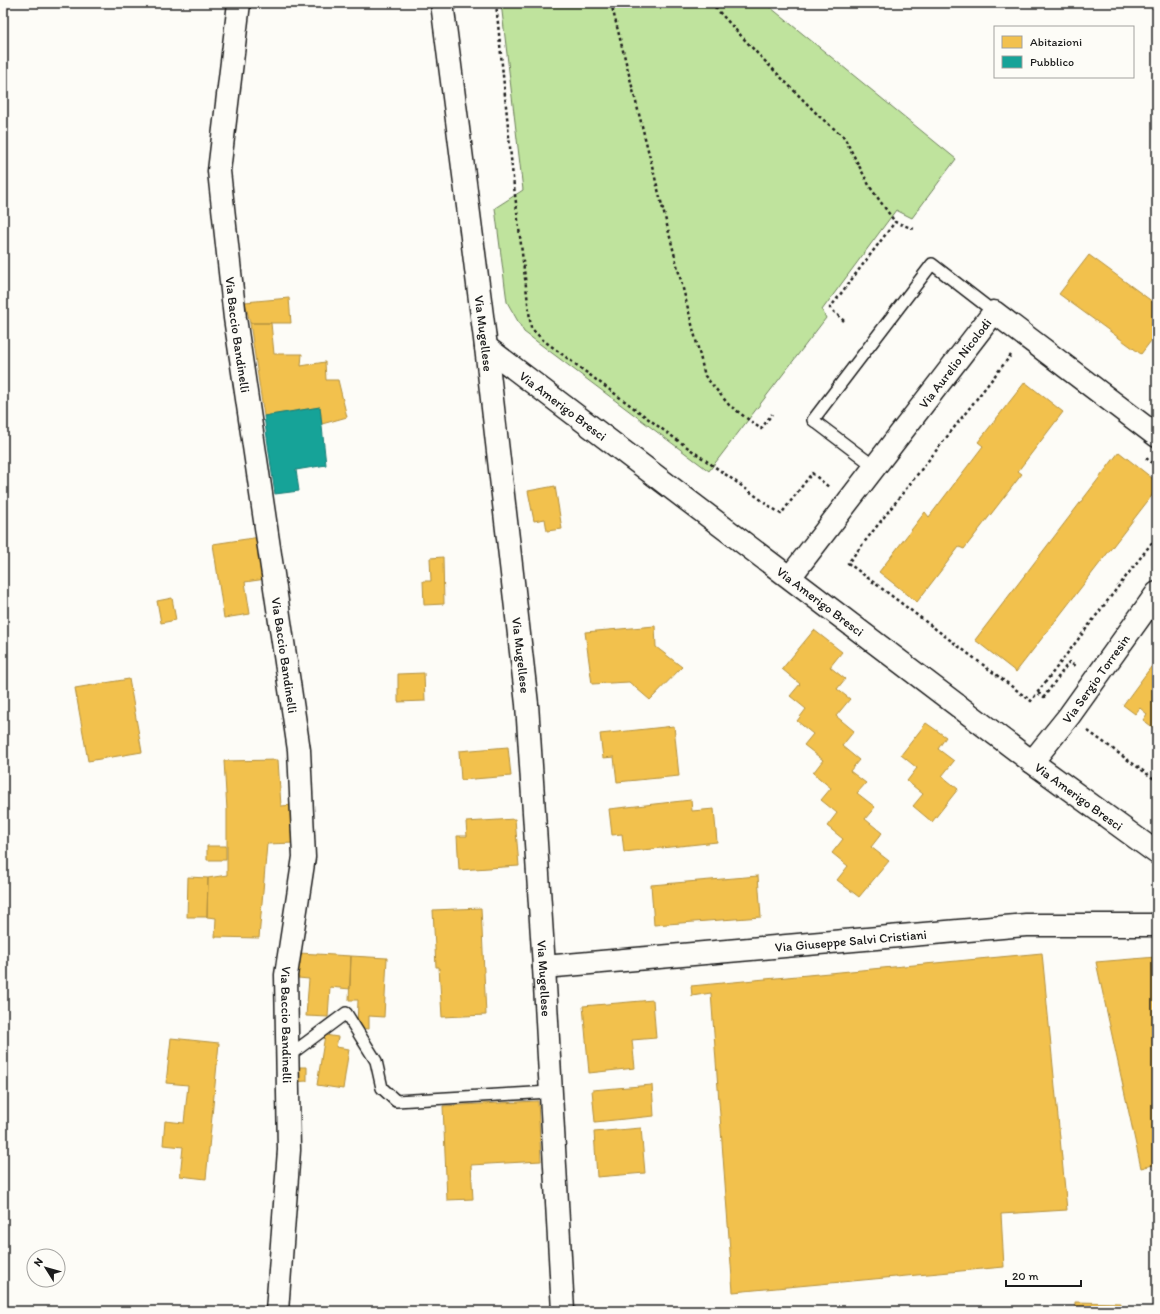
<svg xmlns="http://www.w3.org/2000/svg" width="1160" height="1314" viewBox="0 0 1160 1314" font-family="Itim,sans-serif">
  <rect width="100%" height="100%" fill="#fdfcf7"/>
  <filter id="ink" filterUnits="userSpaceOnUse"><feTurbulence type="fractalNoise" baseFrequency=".025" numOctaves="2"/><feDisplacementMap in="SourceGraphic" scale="8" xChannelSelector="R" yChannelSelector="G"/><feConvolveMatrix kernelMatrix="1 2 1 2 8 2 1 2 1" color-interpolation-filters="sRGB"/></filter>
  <g filter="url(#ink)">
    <path fill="#bfe39d" stroke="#6e805c" d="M 501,3 L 765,3 L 956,159 L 912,218 L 896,210 L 822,310 L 826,318 L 709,471 L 524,332 L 507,302 L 495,208 L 523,190 Z"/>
    <path fill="#f2c14e" stroke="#b2903f" d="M 1089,255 L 1157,305 L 1157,333 L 1141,354 L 1059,294 Z
      M 289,298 L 291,323 L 250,323 L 245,302 Z
      M 250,323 L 271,323 L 274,354 L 302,354 L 301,366 L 325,362 L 326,380 L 338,380 L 347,417 L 322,424 L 320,407 L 264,416 Z
      M 1025,382 L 1063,412 L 1018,471 L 1022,474 L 964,549 L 959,547 L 917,602 L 879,572 L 925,512 L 929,517 L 983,446 L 978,442 Z
      M 1119,452 L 1157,482 L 1157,489 L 1016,672 L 975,640 Z
      M 555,486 L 562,529 L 547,531 L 545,519 L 534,521 L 528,491 Z
      M 260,537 L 266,579 L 245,582 L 250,614 L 224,618 L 213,544 Z
      M 443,557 L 444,604 L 424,605 L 423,581 L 431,581 L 430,558 Z
      M 172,598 L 176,620 L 161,623 L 157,601 Z
      M 655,626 L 656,647 L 682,667 L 650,700 L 629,682 L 592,684 L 585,632 Z
      M 814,630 L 842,652 L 830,667 L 845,679 L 837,689 L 850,699 L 836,716 L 854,731 L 842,746 L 859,760 L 850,771 L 866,783 L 857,793 L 875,807 L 865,819 L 882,833 L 871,847 L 889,861 L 859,897 L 837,880 L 848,866 L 832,853 L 843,839 L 827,826 L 837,813 L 821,800 L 831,788 L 813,773 L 823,760 L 804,745 L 813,734 L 797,721 L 806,709 L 790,696 L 800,684 L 782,669 Z
      M 1154,663 L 1157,665 L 1157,724 L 1154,728 L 1143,720 L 1147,714 L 1140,708 L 1135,714 L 1123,705 Z
      M 424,673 L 425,701 L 398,702 L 398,674 Z
      M 129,679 L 142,752 L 88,761 L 75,688 Z
      M 926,723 L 946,737 L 938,749 L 954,761 L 942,776 L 958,789 L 932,822 L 913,806 L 923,794 L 907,781 L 917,768 L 901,755 Z
      M 674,726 L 679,776 L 617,782 L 614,757 L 603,758 L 600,734 Z
      M 508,747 L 511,776 L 461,780 L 459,751 Z
      M 278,760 L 281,806 L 293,805 L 295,843 L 267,844 L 259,938 L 215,937 L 216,918 L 207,917 L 208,878 L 227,875 L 227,810 L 224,761 Z
      M 691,800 L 692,811 L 714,809 L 717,842 L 624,852 L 622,834 L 612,835 L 609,809 Z
      M 515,819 L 519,866 L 459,870 L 457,836 L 467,836 L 466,822 Z
      M 207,846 L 226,846 L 226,860 L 207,860 Z
      M 758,876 L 761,917 L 654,925 L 651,885 Z
      M 188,877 L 208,878 L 207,917 L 187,917 Z
      M 481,908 L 486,1015 L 442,1017 L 439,967 L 436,967 L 433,910 Z
      M 299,953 L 351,956 L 350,989 L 330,987 L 328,1017 L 306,1016 L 309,979 L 298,978 Z
      M 1042,953 L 1067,1210 L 1001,1214 L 1004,1267 L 733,1292 L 711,993 L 692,996 L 691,986 Z
      M 351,956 L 387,958 L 384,1017 L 369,1016 L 369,1029 L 357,1028 L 358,1000 L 349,1000 Z
      M 1156,957 L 1157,1164 L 1141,1168 L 1096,962 Z
      M 653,1000 L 656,1038 L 632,1040 L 635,1068 L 589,1073 L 583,1006 Z
      M 325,1035 L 338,1037 L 336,1047 L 349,1049 L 343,1089 L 317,1085 Z
      M 171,1038 L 219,1043 L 206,1179 L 180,1176 L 183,1147 L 163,1145 L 165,1121 L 184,1123 L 188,1085 L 166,1083 Z
      M 292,1067 L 307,1067 L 307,1081 L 292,1082 Z
      M 652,1085 L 654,1116 L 595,1122 L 592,1090 Z
      M 538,1101 L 541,1161 L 471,1165 L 473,1199 L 447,1200 L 443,1106 Z
      M 641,1128 L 645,1173 L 597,1177 L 594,1132 Z
      M 1075,1302 L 1121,1303 L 1121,1311 L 1075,1311 Z"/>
    <path fill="#17a398" stroke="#187a73" d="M 320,407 L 326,465 L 296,470 L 299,491 L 275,494 L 264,416 Z"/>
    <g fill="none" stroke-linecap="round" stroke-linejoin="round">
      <g stroke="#1c1c1c" stroke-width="14">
        <path id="service" d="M 875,467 L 813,420 L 932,264 L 994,312
          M 287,1057 L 346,1013 L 376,1061 L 382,1088 L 396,1101 L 550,1092"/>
      </g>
      <g stroke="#1c1c1c" stroke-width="25">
        <g id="minor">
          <path id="s1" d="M 239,3 L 219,171 L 235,318 L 299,750 L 304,857 L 286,975 L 289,1150 L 277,1311"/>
          <path id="s2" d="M 442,3 L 486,347 L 527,704 L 544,967 L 563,1311"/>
          <path id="s3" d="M 486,347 L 1032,762 L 1157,853"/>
          <path id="s4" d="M 790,577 L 994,312 L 1157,436"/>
          <path id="s5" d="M 1032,762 L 1069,716 L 1157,593"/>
          <path id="s6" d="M 544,967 L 1026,925 L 1157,925"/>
        </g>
      </g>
      <path stroke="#1c1c1c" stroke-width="2.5" stroke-dasharray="3 3" stroke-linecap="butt" d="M 496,3 L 513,178 L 531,328 L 543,340 L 666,432 L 781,514 L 812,473 L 830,488
        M 611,3 L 705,376 L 729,405 L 761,429 L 772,414
        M 711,3 L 756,52 L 820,117 L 844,137 L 870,187 L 895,222
        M 844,321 L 830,308 L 895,222 L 914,229
        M 1011,355 L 848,563 L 1031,701 L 1157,536
        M 1146,458 L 1157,467
        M 1038,693 L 1044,697 L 1069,662 L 1075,666
        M 1088,731 L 1157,781"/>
      <use href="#service" stroke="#fdfcf7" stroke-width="11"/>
      <use href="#minor" stroke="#fdfcf7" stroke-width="22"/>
    </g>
  </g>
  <g text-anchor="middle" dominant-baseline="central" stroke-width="4" stroke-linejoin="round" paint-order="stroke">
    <g font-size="13" fill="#1c1c1c" stroke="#fdfcf7">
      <text stroke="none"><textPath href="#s2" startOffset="333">Via Mugellese</textPath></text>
      <text stroke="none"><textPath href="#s1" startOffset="334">Via Baccio Bandinelli</textPath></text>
      <text stroke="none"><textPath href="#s4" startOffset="270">Via Aurelio Nicolodi</textPath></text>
      <text stroke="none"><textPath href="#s3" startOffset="97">Via Amerigo Bresci</textPath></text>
      <text stroke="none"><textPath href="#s3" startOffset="420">Via Amerigo Bresci</textPath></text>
      <text stroke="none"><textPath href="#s2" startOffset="657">Via Mugellese</textPath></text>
      <text stroke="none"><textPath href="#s1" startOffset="658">Via Baccio Bandinelli</textPath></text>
      <text stroke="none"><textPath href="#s5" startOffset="105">Via Sergio Torresin</textPath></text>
      <text stroke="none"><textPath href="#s3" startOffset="744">Via Amerigo Bresci</textPath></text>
      <text stroke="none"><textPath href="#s6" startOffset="308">Via Giuseppe Salvi Cristiani</textPath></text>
      <text stroke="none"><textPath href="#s2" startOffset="981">Via Mugellese</textPath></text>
      <text stroke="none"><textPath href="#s1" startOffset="1030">Via Baccio Bandinelli</textPath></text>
    </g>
  </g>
  <rect width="1160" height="1314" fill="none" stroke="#fdfcf7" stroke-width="16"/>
  <rect x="8" y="8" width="1144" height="1298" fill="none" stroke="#1c1c1c" stroke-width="1.5" filter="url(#ink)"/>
  <rect x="994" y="26" width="140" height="52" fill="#fdfcf7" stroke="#a3a29f"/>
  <rect x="1002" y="36" width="20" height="12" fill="#f2c14e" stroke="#a3a29f"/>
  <text x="1030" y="46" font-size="12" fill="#1c1c1c">Abitazioni</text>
  <rect x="1002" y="56" width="20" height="12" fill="#17a398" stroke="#a3a29f"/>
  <text x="1030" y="66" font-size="12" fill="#1c1c1c">Pubblico</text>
  <g transform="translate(46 1268) rotate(307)"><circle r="19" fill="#fdfcf7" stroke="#a3a29f"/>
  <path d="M0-3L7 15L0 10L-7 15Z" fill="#1c1c1c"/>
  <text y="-6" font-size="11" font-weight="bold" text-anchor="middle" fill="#1c1c1c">N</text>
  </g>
  <path d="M1006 1280v6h75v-6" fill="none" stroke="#1c1c1c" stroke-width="2"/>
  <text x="1012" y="1280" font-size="12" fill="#1c1c1c" stroke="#fdfcf7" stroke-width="3" paint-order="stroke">20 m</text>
</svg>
